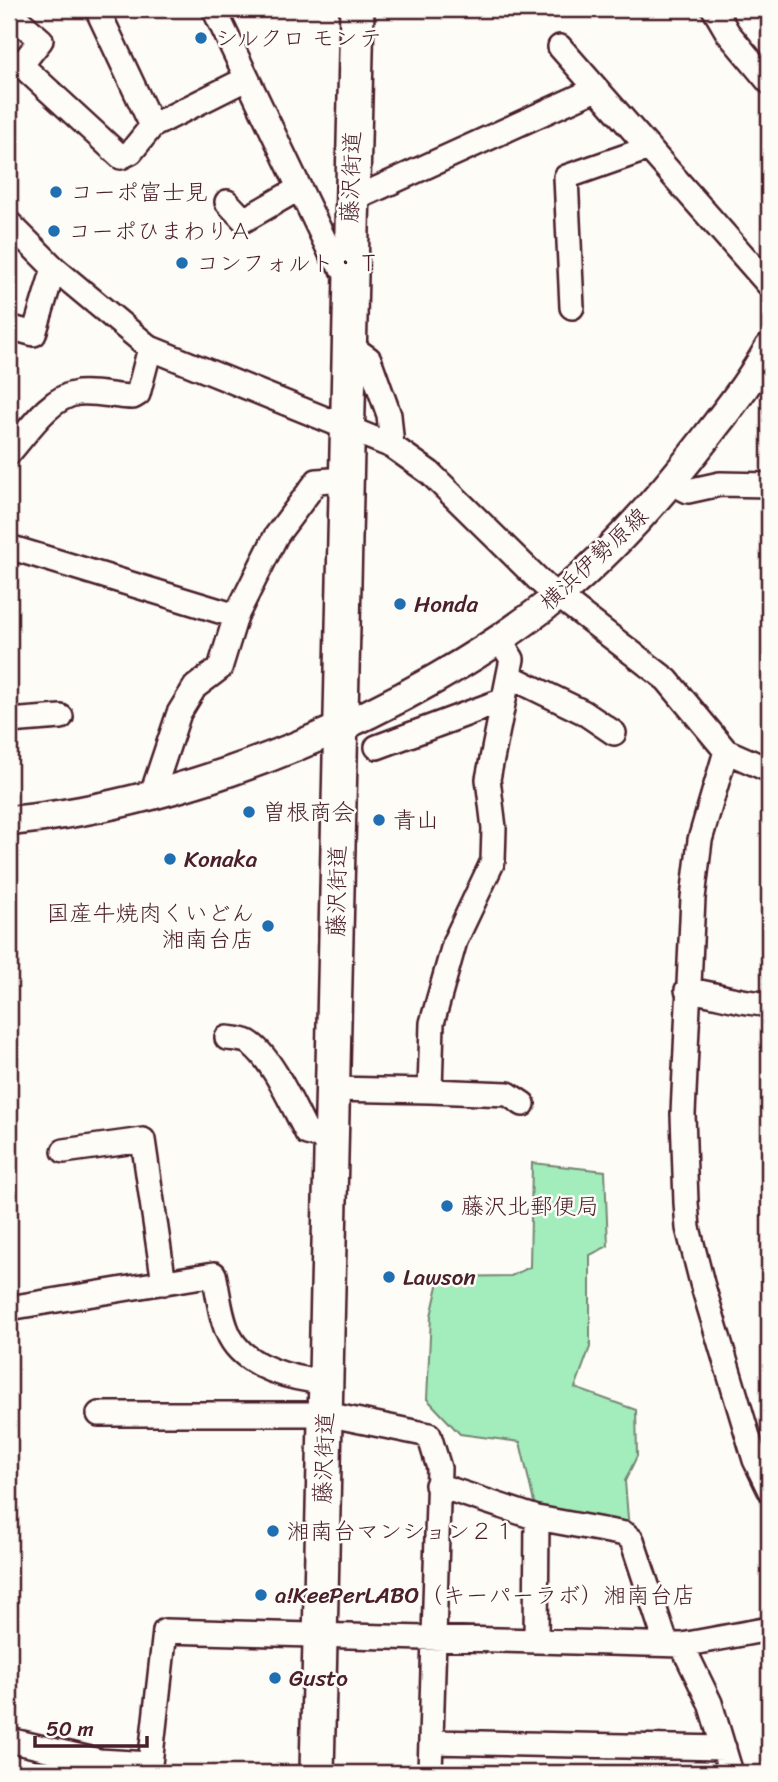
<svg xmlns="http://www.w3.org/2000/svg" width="778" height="1782" viewBox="0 0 778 1782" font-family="Sriracha,'Klee One',sans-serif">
  <rect width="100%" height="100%" fill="#fdfcf7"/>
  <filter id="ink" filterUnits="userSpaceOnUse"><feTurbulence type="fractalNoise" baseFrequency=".0143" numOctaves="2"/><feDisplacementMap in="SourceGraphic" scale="14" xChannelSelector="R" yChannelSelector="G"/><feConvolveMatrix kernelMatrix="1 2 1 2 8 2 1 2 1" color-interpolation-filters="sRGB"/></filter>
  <g filter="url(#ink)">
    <path fill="#a3ecbb" stroke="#768673" stroke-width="2" d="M 532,1163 L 605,1171 L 608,1246 L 590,1255 L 590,1347 L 575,1388 L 636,1410 L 637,1456 L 625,1481 L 629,1531 L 536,1511 L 520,1442 L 460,1434 L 427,1399 L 431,1316 L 440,1277 L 511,1276 L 530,1267 Z"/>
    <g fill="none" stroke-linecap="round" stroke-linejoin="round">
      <g stroke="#4a1f2b" stroke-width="28">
        <path id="minor" d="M 97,9 L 152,126
          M 214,9 L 331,254 L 349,277
          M 714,9 L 728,33 L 769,82
          M 9,12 L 41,40 L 21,65 L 121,157 L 131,152 L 152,126 L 246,79
          M 560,47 L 769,285
          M 350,201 L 596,89
          M 227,202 L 244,220 L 298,189
          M 9,223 L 54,268 L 150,348 L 392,446
          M 572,307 L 566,177 L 649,148
          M 9,327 L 34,334 L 54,268
          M 348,344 L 369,359 L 389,415 L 392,446 L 430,473 L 544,585 L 667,680 L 726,751 L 769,770
          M 9,453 C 27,433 49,397 78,393 C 96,391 116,397 133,397 L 138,394 L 150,348
          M 672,483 L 688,491 L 720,484 L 769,485
          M 9,547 L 236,616
          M 499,639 L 512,659 L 488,779 L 494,828 L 493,861 L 455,941 L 432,1023 L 430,1091 L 508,1094 L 523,1104
          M 509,676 L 583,712 L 614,733
          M 9,721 L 61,717
          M 377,747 L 504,700
          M 726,751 L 700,840 L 693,898 L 683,1114 L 686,1203 L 688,1228 L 702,1283 L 755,1460 L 769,1489
          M 151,797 L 179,713 L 195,687 L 220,668 L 236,616 L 276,536 L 317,481 L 346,479
          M 687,990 C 714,993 742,1004 768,1004 L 769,1001
          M 227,1038 C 234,1039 242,1039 248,1042 C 272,1056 294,1109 307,1133 L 330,1139
          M 331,1089 L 430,1091
          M 64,1151 L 143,1140 L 164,1283
          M 9,1308 L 214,1274 C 219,1295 220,1318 230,1337 C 246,1368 293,1379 325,1382
          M 99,1414 L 326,1414 L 429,1435 L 439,1468 L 430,1773
          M 437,1485 L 537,1518 L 625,1534 L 632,1540 L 666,1643
          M 536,1641 L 537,1518
          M 682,1645 L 710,1703 L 731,1773
          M 9,1740 L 99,1761 L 150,1764 L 165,1631 L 682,1645 L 769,1629
          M 431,1742 L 724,1748"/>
      </g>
      <g stroke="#4a1f2b" stroke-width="33">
        <path id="major" d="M 9,821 C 190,805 415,711 557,597 C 613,551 661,496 705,439 C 727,410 751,381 769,348"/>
      </g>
      <g stroke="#4a1f2b" stroke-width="38">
        <path id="highway" d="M 317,1773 L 357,9"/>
      </g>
      <use href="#minor" stroke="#fdfcf7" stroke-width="23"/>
      <use href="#major" stroke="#fdfcf7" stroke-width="28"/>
      <use href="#highway" stroke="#fdfcf7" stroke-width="33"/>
    </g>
  </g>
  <g fill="#1f6fb2" stroke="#fdfcf7" stroke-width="2.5">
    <circle cx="201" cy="38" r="7"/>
    <circle cx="56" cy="192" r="7"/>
    <circle cx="54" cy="231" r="7"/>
    <circle cx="182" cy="263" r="7"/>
    <circle cx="400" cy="604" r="7"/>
    <circle cx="249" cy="812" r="7"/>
    <circle cx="379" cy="820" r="7"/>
    <circle cx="170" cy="859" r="7"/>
    <circle cx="268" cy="926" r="7"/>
    <circle cx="447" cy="1206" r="7"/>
    <circle cx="389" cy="1277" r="7"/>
    <circle cx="273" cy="1531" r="7"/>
    <circle cx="261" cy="1595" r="7"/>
    <circle cx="275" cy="1678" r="7"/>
  </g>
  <g text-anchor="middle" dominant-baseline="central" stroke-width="5" stroke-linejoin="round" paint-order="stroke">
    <g font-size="23" fill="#4a1f2b" stroke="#fdfcf7" text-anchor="start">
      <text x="215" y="38">シルクロ モンテ</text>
      <text x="70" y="192">コーポ富士見</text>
      <text x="68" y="231">コーポひまわりＡ</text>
      <text x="196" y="263">コンフォルト・Ｔ</text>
      <text x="414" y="604">Honda</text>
      <text x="263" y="812">曽根商会</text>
      <text x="393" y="820">青山</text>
      <text x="184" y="859">Konaka</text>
      <text x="254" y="913" text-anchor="end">国産牛焼肉くいどん<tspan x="254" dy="26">湘南台店</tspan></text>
      <text x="461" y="1206">藤沢北郵便局</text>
      <text x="403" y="1277">Lawson</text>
      <text x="287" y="1531">湘南台マンション２１</text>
      <text x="275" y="1595">a!KeePerLABO（キーパーラボ）湘南台店</text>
      <text x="289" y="1678">Gusto</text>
    </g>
    <g font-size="23" fill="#4a1f2b" stroke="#fdfcf7">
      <text transform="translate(351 177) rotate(-88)">藤沢街道</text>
      <text transform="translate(594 559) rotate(-43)">横浜伊勢原線</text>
      <text transform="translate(337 891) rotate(-89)">藤沢街道</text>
      <text transform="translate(324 1458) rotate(-88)">藤沢街道</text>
    </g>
  </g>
  <rect width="778" height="1782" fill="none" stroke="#fdfcf7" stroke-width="35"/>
  <rect x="18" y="18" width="743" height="1747" fill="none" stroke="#4a1f2b" stroke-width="2.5" filter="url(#ink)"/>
  <path d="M35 1736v10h112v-10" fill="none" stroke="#4a1f2b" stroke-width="3.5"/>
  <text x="46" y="1736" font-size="21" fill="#4a1f2b" stroke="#fdfcf7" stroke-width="5" paint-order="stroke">50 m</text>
</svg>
